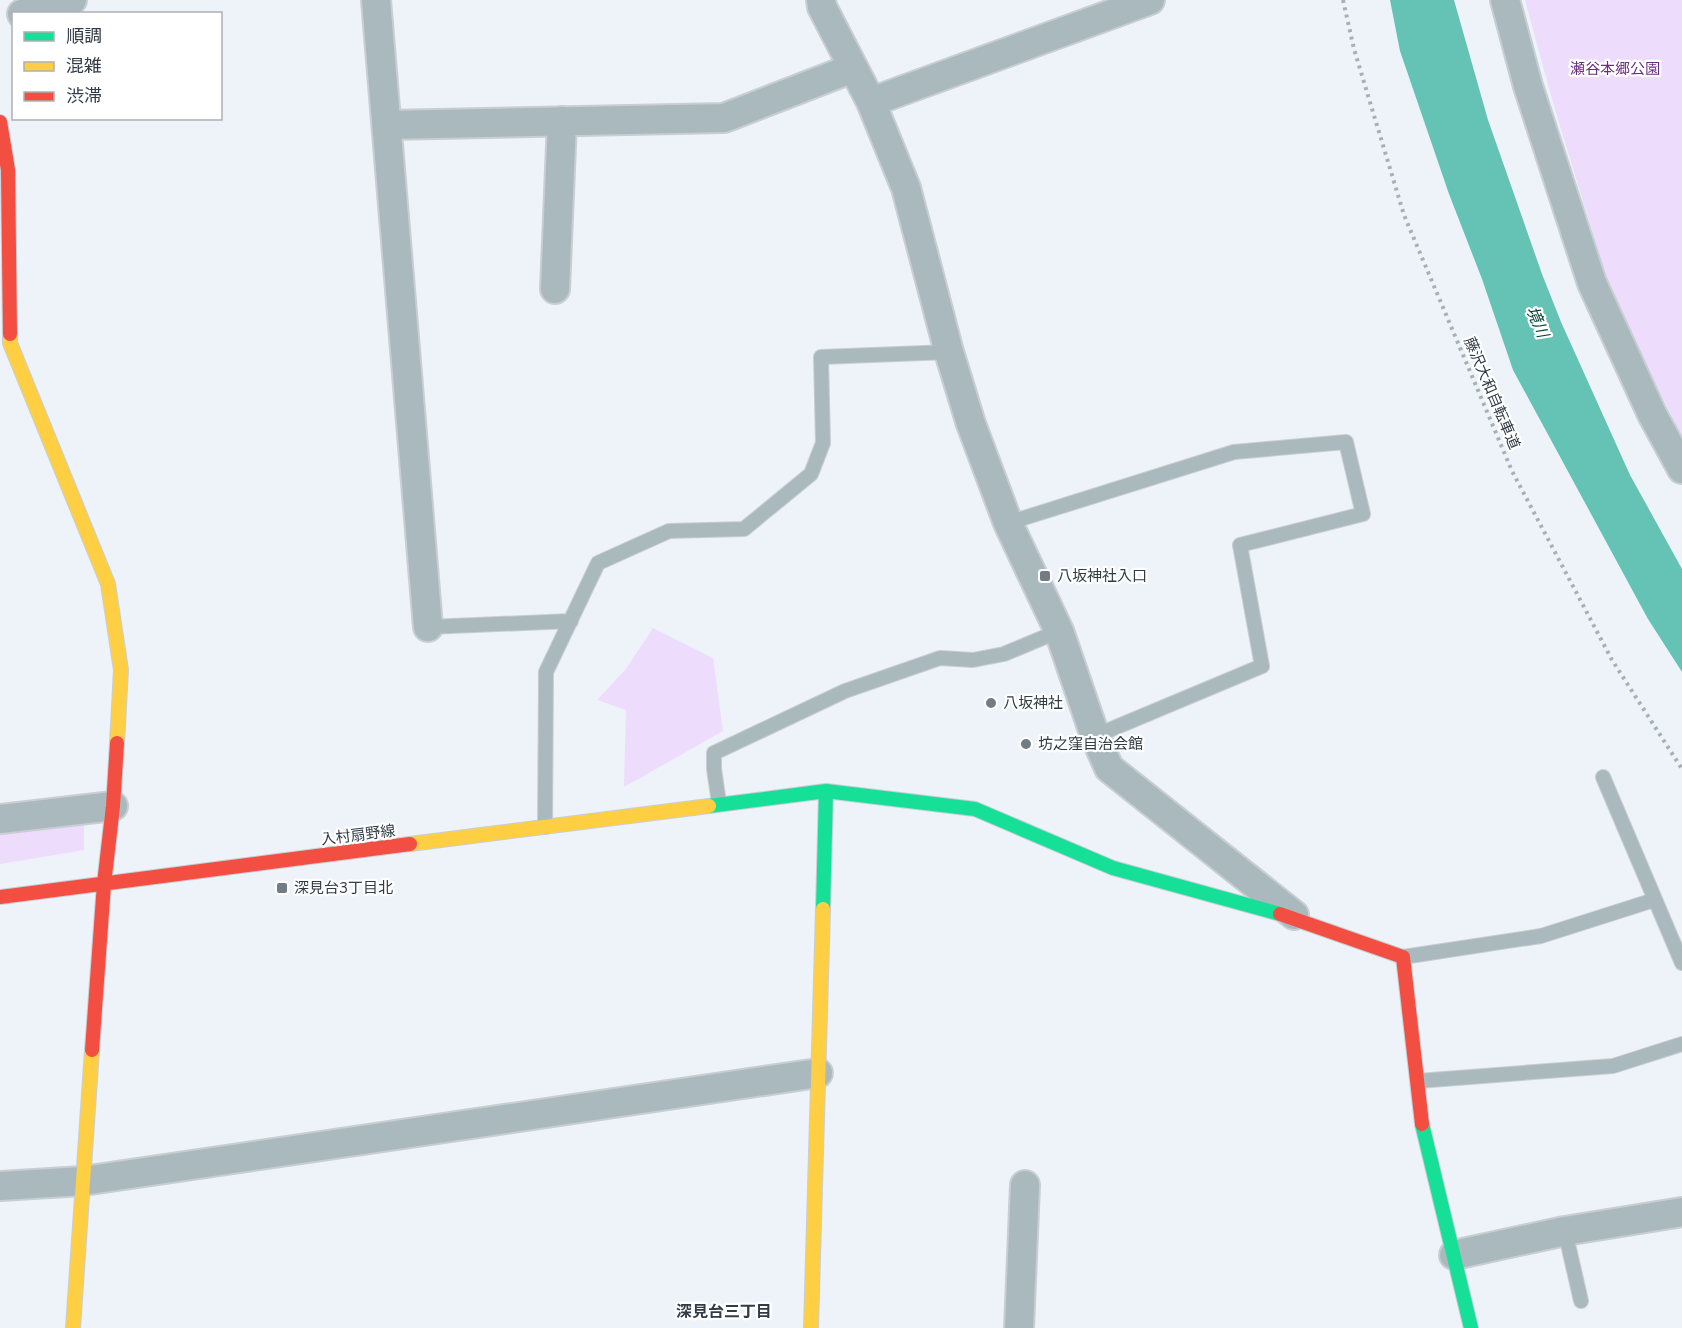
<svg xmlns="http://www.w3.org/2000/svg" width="1682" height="1328" viewBox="0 0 1682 1328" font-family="'Nunito Sans','Noto Sans JP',sans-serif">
  <rect width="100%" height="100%" fill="#edf3f9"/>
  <path fill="#eddcfb" d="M 1525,0 L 1682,0 L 1682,436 L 1614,303 L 1553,103 Z
    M 653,628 L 713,658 L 723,731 L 624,787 L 626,710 L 597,700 L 625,670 Z
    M 84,820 L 84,850 L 0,864 L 0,827 Z"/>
  <path fill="#64c3b5" d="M 1390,0 L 1454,0 L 1488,120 L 1542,274 L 1561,322 L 1630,475 L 1682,569 L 1682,672 L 1648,619 L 1513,370 L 1482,279 L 1449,194 L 1400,51 Z"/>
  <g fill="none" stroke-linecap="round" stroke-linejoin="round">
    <g stroke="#c8ced4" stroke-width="16">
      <path id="lane" d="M 1008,523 L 1234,452 L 1346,442 L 1363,514 L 1240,545 L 1262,666 L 1095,736
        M 428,627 L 571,621
        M 1603,777 L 1682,963
        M 719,803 L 714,769 L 714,753 L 845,691 L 940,658 L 973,660 L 1004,654 L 1059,631
        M 545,827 L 546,672 L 598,563 L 669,531 L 744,529 L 811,474 L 823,443 L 821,357 L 949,352
        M 1403,957 L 1541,936 L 1654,900
        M 1418,1081 L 1613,1066 L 1682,1044
        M 1565,1231 L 1581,1301"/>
    </g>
    <g stroke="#c8ced4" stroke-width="32">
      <path id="street" d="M 376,0 L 428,627
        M 821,0 L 822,7 L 871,102 L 906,188 L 949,352 L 971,424 L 1008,523 L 1059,631 L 1095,736 L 1109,768 L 1294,915
        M 1505,0 L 1528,86 L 1592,283 L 1652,414 L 1682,469
        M 22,14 L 72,0
        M 871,102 L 1150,0
        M 388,125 L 724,118 L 853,68
        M 555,289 L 562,121
        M 0,819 L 113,806
        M 0,1186 L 83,1181 L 818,1073
        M 1454,1255 L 1565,1231 L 1682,1212
        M 1019,1328 L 1025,1185"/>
    </g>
    <g stroke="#c8ced4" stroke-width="16">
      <path id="fast" d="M 709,806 L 826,791 L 975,809 L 1113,868 L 1280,914
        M 823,909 L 826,791
        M 1422,1124 L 1471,1328"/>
    </g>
    <g stroke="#c8ced4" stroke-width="16">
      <path id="slow" d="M 10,334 L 10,343 L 108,584 L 121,670 L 117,743
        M 410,844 L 709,806
        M 73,1328 L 92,1050
        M 811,1328 L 823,909"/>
    </g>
    <g stroke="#c8ced4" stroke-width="16">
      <path id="jam" d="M 0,122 L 8,170 L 10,334
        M 0,897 L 410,844
        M 1280,914 L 1403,957 L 1422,1124
        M 92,1050 L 104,884 L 113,806 L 117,743"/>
    </g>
    <path stroke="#a6b1b4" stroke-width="4" stroke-dasharray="3 4.5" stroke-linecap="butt" d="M 1343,0 L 1354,49 L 1404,215 L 1512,471 L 1612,660 L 1682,769"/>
    <use href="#lane" stroke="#aab9bd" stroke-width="14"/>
    <use href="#street" stroke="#aab9bd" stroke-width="28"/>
    <use href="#fast" stroke="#16e098" stroke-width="14"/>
    <use href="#slow" stroke="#ffcf43" stroke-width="14"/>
    <use href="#jam" stroke="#f24e42" stroke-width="14"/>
  </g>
  <g fill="#737c85" stroke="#fff" stroke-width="2">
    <rect x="1039" y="570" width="12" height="12" rx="3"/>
    <circle cx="991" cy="703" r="6"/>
    <circle cx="1026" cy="744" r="6"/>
    <rect x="276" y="882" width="12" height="12" rx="3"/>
  </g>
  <g text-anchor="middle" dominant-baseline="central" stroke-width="4.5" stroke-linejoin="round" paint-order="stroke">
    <g font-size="15" fill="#6b2e84" stroke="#fff">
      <text x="1615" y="69">瀬谷本郷公園</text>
    </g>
    <g font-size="15" fill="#313c46" stroke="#fff">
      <text transform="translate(1492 393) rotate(67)">藤沢大和自転車道</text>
      <text transform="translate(358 835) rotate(-7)">入村扇野線</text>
    </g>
    <g font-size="15" fill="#313c46" stroke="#fff" text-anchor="start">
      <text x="1057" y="576">八坂神社入口</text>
      <text x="1003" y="703">八坂神社</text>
      <text x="1038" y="744">坊之窪自治会館</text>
      <text x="294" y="888">深見台3丁目北</text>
    </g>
    <g font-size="16" font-style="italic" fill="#064036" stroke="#fff">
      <text transform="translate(1537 322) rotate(67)">境川</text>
    </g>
    <g font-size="16" font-weight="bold" fill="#313c46" stroke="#fff">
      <text x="724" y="1312">深見台三丁目</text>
    </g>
  </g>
  <rect x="12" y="12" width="210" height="108" fill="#ffffff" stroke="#adb1b5" stroke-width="1.5"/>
  <rect x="24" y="32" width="30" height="9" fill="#16e098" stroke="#adb1b5" stroke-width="1.5"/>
  <text x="66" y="42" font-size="18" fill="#313c46">順調</text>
  <rect x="24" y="62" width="30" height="9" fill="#ffcf43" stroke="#adb1b5" stroke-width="1.5"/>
  <text x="66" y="72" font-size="18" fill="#313c46">混雑</text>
  <rect x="24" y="92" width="30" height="9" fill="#f24e42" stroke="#adb1b5" stroke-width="1.5"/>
  <text x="66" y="102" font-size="18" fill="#313c46">渋滞</text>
</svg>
